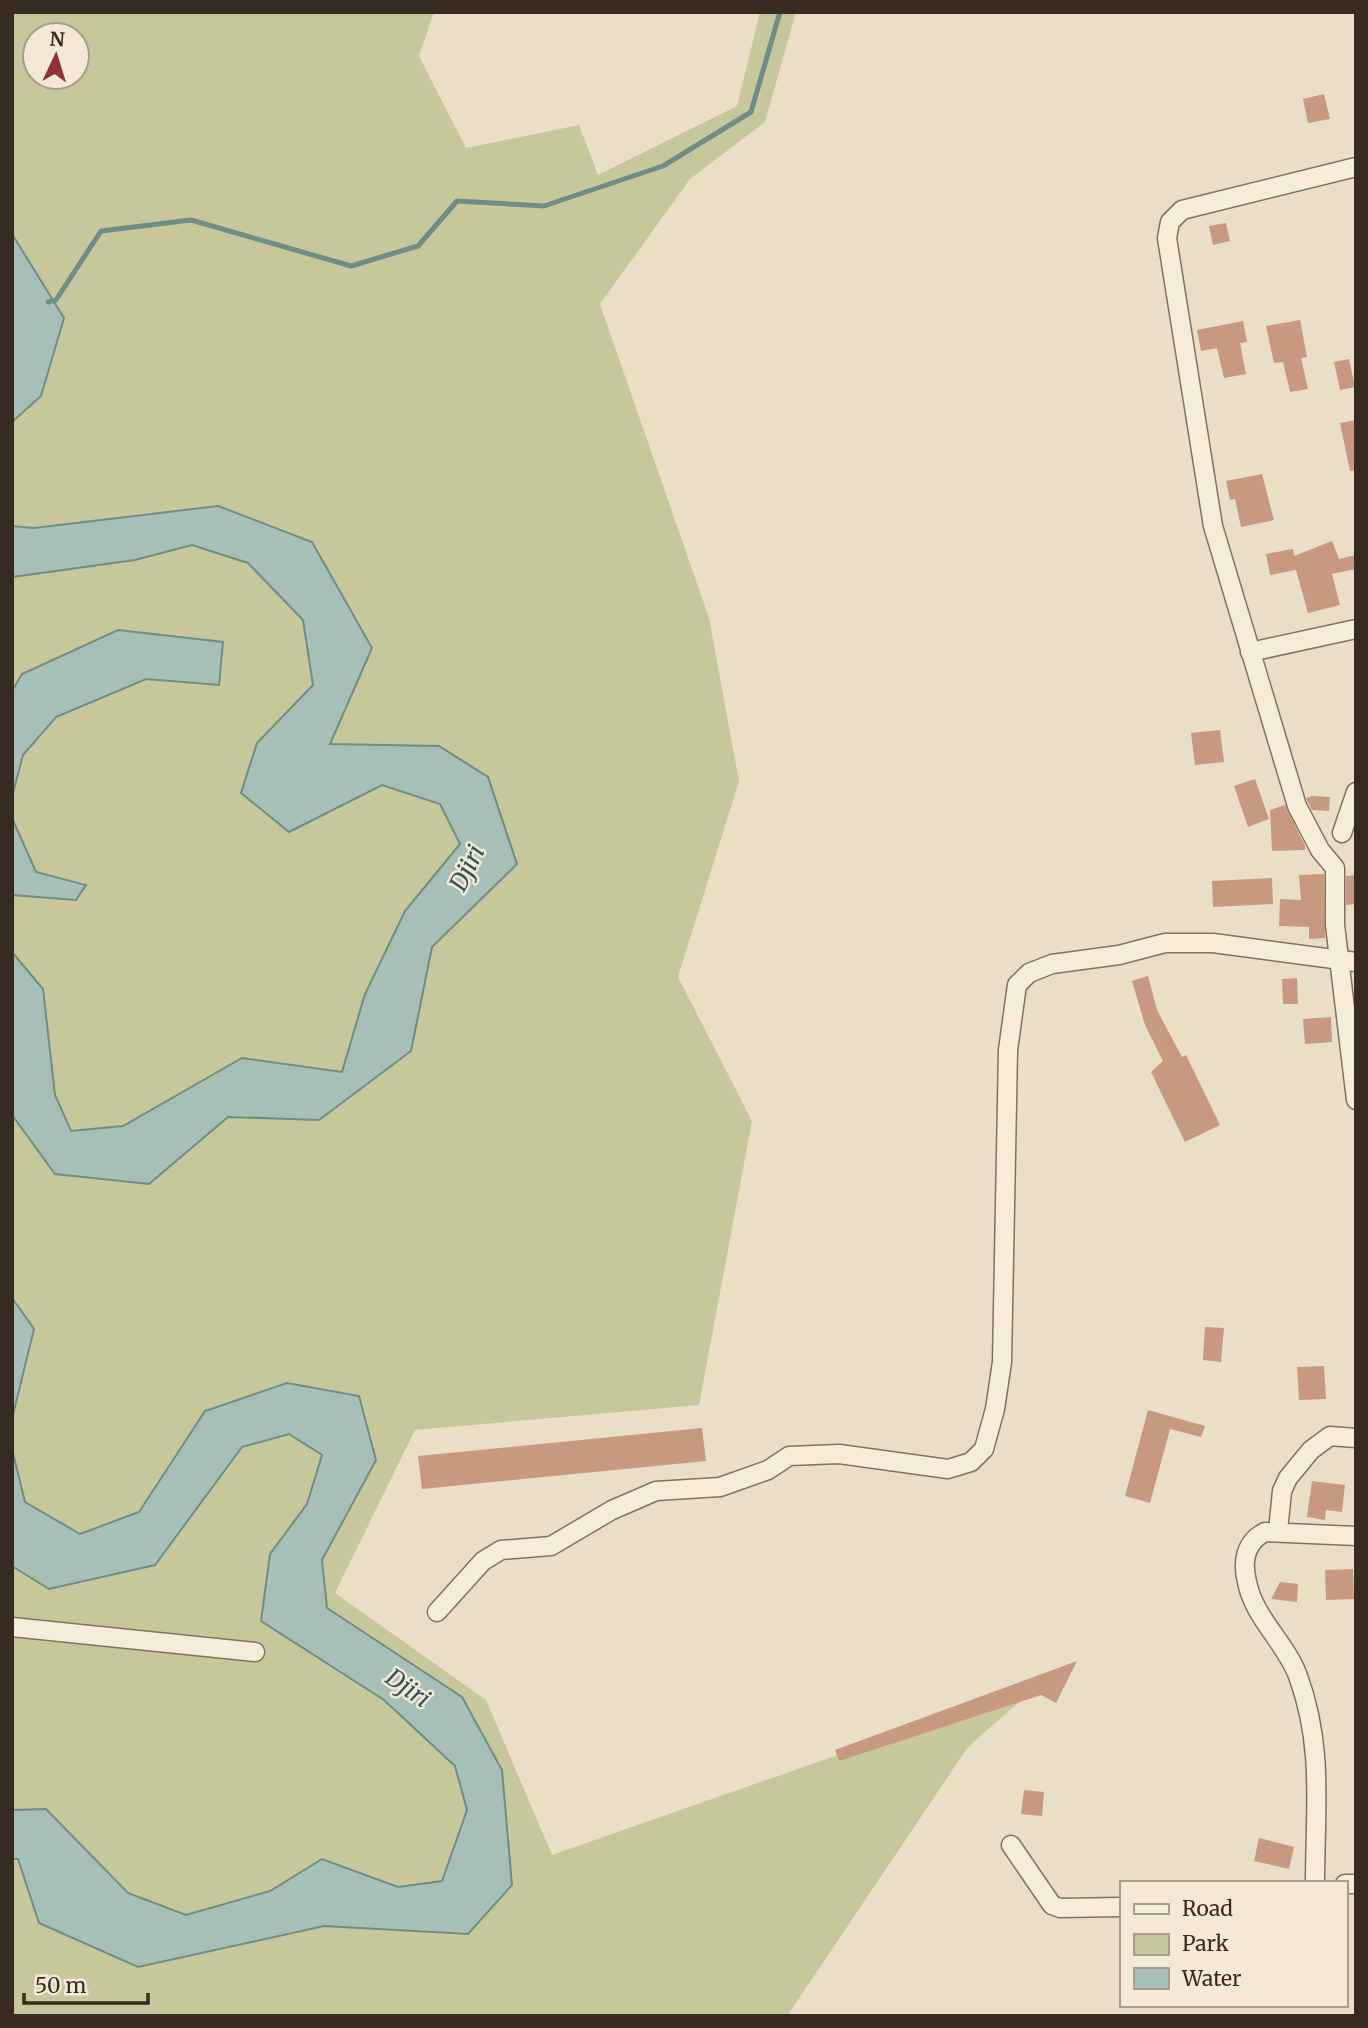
<svg xmlns="http://www.w3.org/2000/svg" width="1368" height="2028" viewBox="0 0 1368 2028" font-family="Merriweather,serif">
  <rect width="100%" height="100%" fill="#ebdec7"/>
  <path fill="#c6c89c" fill-rule="evenodd" d="M 12,12 L 434,12 L 419,56 L 466,148 L 579,125 L 598,175 L 737,106 L 760,12 L 796,12 L 765,122 L 690,179 L 600,304 L 709,618 L 739,781 L 678,977 L 752,1121 L 699,1405 L 415,1430 L 335,1593 L 486,1700 L 552,1855 L 1038,1685 L 968,1747 L 787,2016 L 12,2016 L 12,1859 L 18,1859 L 39,1923 L 138,1967 L 324,1926 L 468,1934 L 512,1885 L 462,1697 L 327,1608 L 322,1560 L 376,1460 L 359,1396 L 205,1411 L 139,1512 L 80,1535 L 25,1502 L 12,1449 L 12,1419 L 34,1329 L 12,1298 L 12,1115 L 55,1174 L 149,1184 L 228,1117 L 319,1120 L 411,1051 L 432,947 L 517,864 L 438,746 L 329,744 L 371,648 L 312,542 L 12,526 L 12,422 L 41,396 L 64,318 L 12,234 ZM 35,35 L 77,35 L 77,77 L 35,77 Z
    M 193,545 L 248,563 L 303,620 L 313,686 L 257,743 L 289,832 L 382,785 L 440,804 L 460,844 L 405,911 L 365,994 L 342,1072 L 242,1058 L 123,1126 L 71,1132 L 55,1095 L 43,989 L 12,952 L 12,895 L 76,900 L 85,885 L 36,872 L 12,818 L 12,797 L 23,755 L 56,717 L 146,679 L 219,684 L 223,643 L 118,630 L 22,674 L 12,691 L 12,577 L 135,560 Z
    M 288,1434 L 322,1455 L 307,1504 L 270,1554 L 261,1621 L 384,1700 L 455,1766 L 467,1810 L 442,1881 L 398,1887 L 322,1859 L 270,1891 L 186,1915 L 128,1893 L 46,1809 L 12,1810 L 12,1566 L 49,1589 L 155,1565 L 242,1447 Z"/>
  <path fill="#a8bfb7" stroke="#6f8d84" stroke-width="2" d="M 12,234 L 64,318 L 41,396 L 12,422 Z
    M 218,506 L 312,542 L 372,648 L 330,744 L 439,746 L 488,777 L 517,864 L 432,947 L 411,1051 L 319,1120 L 228,1117 L 149,1184 L 55,1174 L 12,1115 L 12,952 L 43,989 L 55,1095 L 71,1131 L 123,1126 L 242,1058 L 342,1072 L 365,994 L 405,911 L 460,844 L 440,804 L 382,785 L 289,832 L 241,793 L 257,743 L 313,685 L 303,620 L 248,563 L 192,545 L 135,560 L 12,577 L 12,526 L 34,528 Z
    M 118,630 L 223,642 L 219,685 L 146,679 L 56,717 L 23,755 L 12,797 L 12,691 L 22,674 Z
    M 12,818 L 36,872 L 86,885 L 76,900 L 12,895 Z
    M 12,1298 L 34,1329 L 12,1419 Z
    M 287,1383 L 359,1396 L 376,1460 L 322,1560 L 327,1608 L 462,1697 L 502,1770 L 512,1885 L 468,1934 L 324,1926 L 138,1967 L 39,1923 L 18,1859 L 12,1859 L 12,1810 L 46,1809 L 128,1893 L 186,1915 L 270,1891 L 322,1859 L 398,1887 L 442,1881 L 467,1810 L 455,1766 L 384,1700 L 261,1621 L 270,1554 L 307,1504 L 322,1455 L 289,1434 L 242,1447 L 155,1565 L 49,1589 L 12,1566 L 12,1449 L 25,1502 L 80,1534 L 139,1512 L 205,1411 Z"/>
  <g fill="none" stroke-linecap="round" stroke-linejoin="round">
    <path stroke="#6f8d84" stroke-width="5" d="M 48,302 L 56,300 L 101,231 L 191,220 L 351,266 L 418,246 L 457,201 L 544,206 L 663,166 L 751,112 L 780,12"/>
  </g>
  <path fill="#c69980" d="M 1324,94 L 1330,119 L 1308,123 L 1303,99 Z
    M 1226,223 L 1230,241 L 1213,245 L 1209,226 Z
    M 1300,320 L 1307,357 L 1301,358 L 1308,389 L 1290,392 L 1283,362 L 1274,363 L 1266,326 Z
    M 1243,321 L 1247,342 L 1240,343 L 1246,374 L 1224,378 L 1217,348 L 1201,351 L 1197,330 Z
    M 1349,359 L 1355,387 L 1340,390 L 1334,362 Z
    M 1356,420 L 1356,470 L 1350,471 L 1340,423 Z
    M 1262,474 L 1274,520 L 1241,527 L 1235,499 L 1230,500 L 1226,481 Z
    M 1332,541 L 1339,559 L 1356,555 L 1356,569 L 1332,574 L 1340,605 L 1308,613 L 1296,570 L 1270,575 L 1266,554 L 1293,549 L 1294,556 Z
    M 1220,730 L 1224,762 L 1195,765 L 1191,733 Z
    M 1255,779 L 1269,819 L 1248,827 L 1234,786 Z
    M 1313,796 L 1330,797 L 1329,811 L 1312,810 L 1306,798 Z
    M 1285,805 L 1305,846 L 1305,850 L 1272,851 L 1270,810 Z
    M 1324,874 L 1325,938 L 1309,939 L 1309,927 L 1279,926 L 1280,899 L 1301,900 L 1299,875 Z
    M 1356,875 L 1356,904 L 1346,905 L 1346,876 Z
    M 1272,878 L 1273,904 L 1213,907 L 1212,881 Z
    M 1148,976 L 1157,1010 L 1182,1057 L 1186,1055 L 1220,1125 L 1185,1142 L 1151,1072 L 1163,1061 L 1145,1025 L 1132,981 Z
    M 1297,978 L 1298,1004 L 1283,1004 L 1282,979 Z
    M 1331,1017 L 1332,1042 L 1305,1044 L 1303,1019 Z
    M 1205,1327 L 1224,1328 L 1221,1362 L 1203,1360 Z
    M 1324,1366 L 1326,1399 L 1299,1400 L 1297,1367 Z
    M 1148,1410 L 1205,1426 L 1201,1437 L 1170,1429 L 1150,1503 L 1125,1496 Z
    M 702,1428 L 706,1461 L 422,1489 L 418,1456 Z
    M 1312,1481 L 1345,1485 L 1342,1512 L 1326,1510 L 1325,1520 L 1307,1517 Z
    M 1353,1569 L 1354,1599 L 1326,1600 L 1325,1570 Z
    M 1280,1582 L 1298,1584 L 1297,1602 L 1271,1599 Z
    M 1077,1661 L 1056,1703 L 1041,1695 L 839,1761 L 835,1750 Z
    M 1024,1790 L 1044,1792 L 1042,1816 L 1021,1814 Z
    M 1259,1838 L 1294,1847 L 1289,1869 L 1254,1861 Z"/>
  <g fill="none" stroke-linecap="round" stroke-linejoin="round">
    <g stroke="#85705e" stroke-width="21">
      <path id="minor" d="M 1356,167 L 1182,210 L 1170,222 L 1167,238 L 1213,526 L 1297,806 L 1320,850 L 1335,868 L 1335,925 L 1356,1100
        M 1250,652 L 1356,629
        M 1342,833 L 1356,792
        M 1278,1531 L 1282,1491 L 1288,1478 L 1311,1450 L 1330,1436 L 1356,1438
        M 437,1612 L 483,1561 L 501,1550 L 551,1546 L 612,1510 L 656,1491 L 720,1487 L 768,1470 L 789,1456 L 839,1454 L 948,1469 L 971,1462 L 984,1449 L 995,1409 L 1002,1362 L 1008,1050 L 1017,985 L 1029,973 L 1052,964 L 1119,955 L 1165,943 L 1213,943 L 1356,962
        M 12,1627 L 255,1652
        M 1011,1845 L 1052,1905 L 1060,1908 L 1121,1907
        M 1315,1883 C 1315,1809 1324,1747 1298,1676 C 1286,1643 1254,1618 1247,1582 C 1242,1562 1245,1542 1265,1532 L 1356,1536
        M 1345,1884 L 1356,1884"/>
    </g>
    <use href="#minor" stroke="#f6ecda" stroke-width="18"/>
  </g>
  <g text-anchor="middle" dominant-baseline="central" stroke-width="5" stroke-linejoin="round" paint-order="stroke">
    <g font-size="24" font-style="italic" fill="#315551" stroke="#f3e9d6">
      <text transform="translate(467 868) rotate(-63)">Djiri</text>
      <text transform="translate(408 1688) rotate(35)">Djiri</text>
    </g>
  </g>
  <rect width="1368" height="2028" fill="none" stroke="#372a20" stroke-width="28"/>
  <rect x="1120" y="1881" width="228" height="126" fill="#f3e9d6" stroke="#a89d8d" stroke-width="2"/>
  <rect x="1134" y="1904" width="35" height="10" fill="#f6ecda" stroke="#a89d8d" stroke-width="2"/>
  <text x="1182" y="1916" font-size="21" fill="#372a20">Road</text>
  <rect x="1134" y="1934" width="35" height="21" fill="#c6c89c" stroke="#a89d8d" stroke-width="2"/>
  <text x="1182" y="1951" font-size="21" fill="#372a20">Park</text>
  <rect x="1134" y="1968" width="35" height="21" fill="#a8bfb7" stroke="#a89d8d" stroke-width="2"/>
  <text x="1182" y="1986" font-size="21" fill="#372a20">Water</text>
  <g transform="translate(56 56) rotate(4)"><circle r="33" fill="#f3e9d6" stroke="#a89d8d" stroke-width="2"/>
  <path d="M0-5L12 26L0 18L-12 26Z" fill="#8f3339"/>
  <text y="-10" font-size="19" font-weight="bold" text-anchor="middle" fill="#372a20">N</text>
  </g>
  <path d="M24 1993v10h124v-10" fill="none" stroke="#372a20" stroke-width="3.5"/>
  <text x="35" y="1993" font-size="21" fill="#372a20" stroke="#f3e9d6" stroke-width="5" paint-order="stroke">50 m</text>
</svg>
